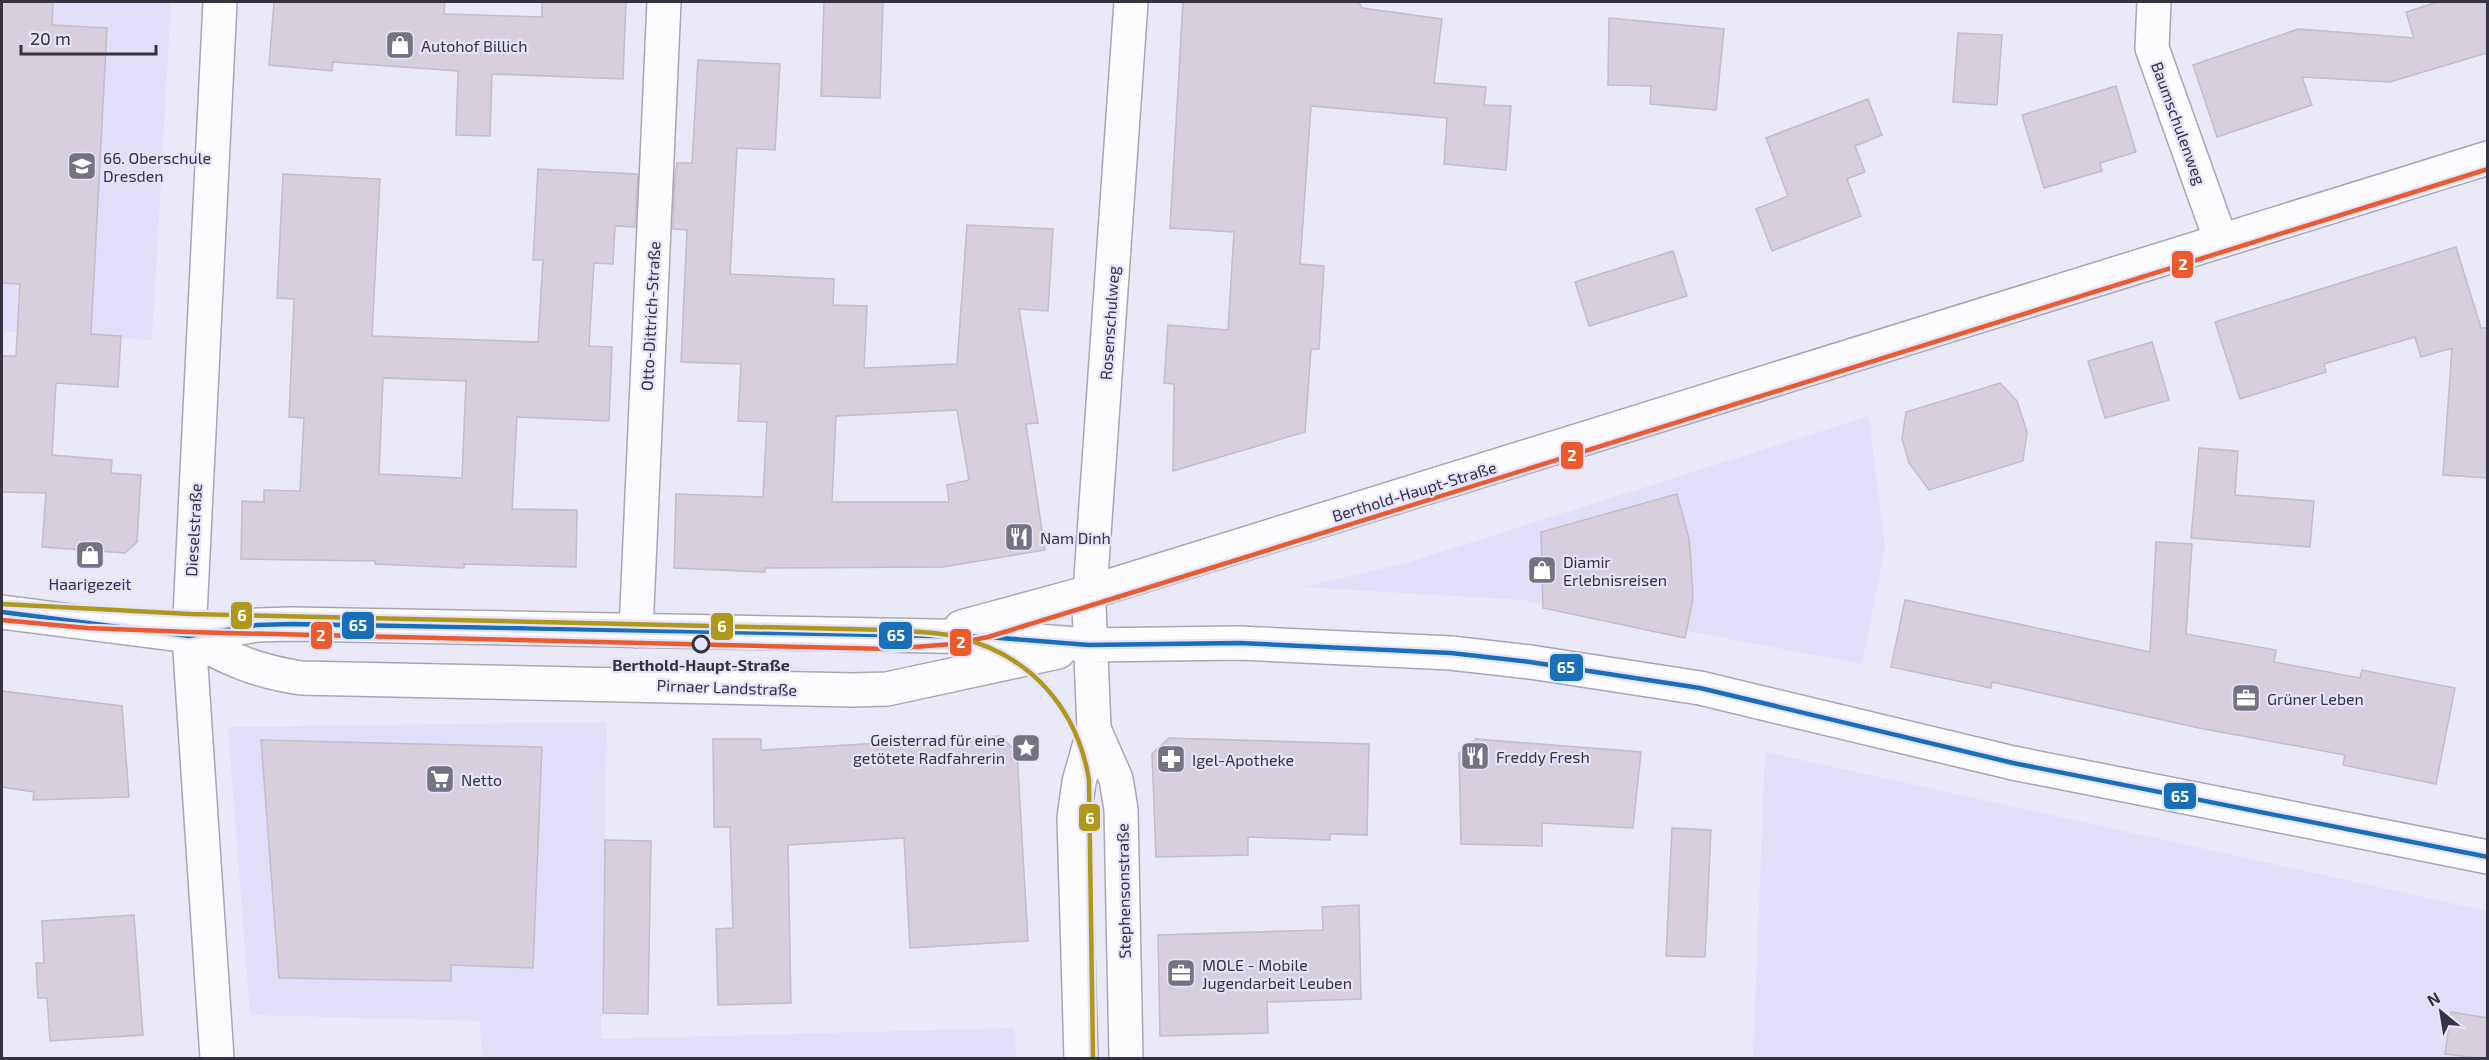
<svg xmlns="http://www.w3.org/2000/svg" width="2489" height="1060" viewBox="0 0 2489 1060" font-family="'Exo 2',sans-serif">
  <rect width="100%" height="100%" fill="#eae9f7"/>
  <path fill="#e2dffb" d="M 2,2 L 171,2 L 152,340 L 2,331 Z
    M 1869,416 L 1885,548 L 1862,664 L 1522,600 L 1303,587 L 1406,563 Z
    M 607,722 L 601,1039 L 1014,1028 L 1016,1058 L 482,1058 L 480,1021 L 250,1015 L 228,727 Z
    M 1765,752 L 2487,911 L 2487,1058 L 1753,1058 Z"/>
  <path fill="#d7cfdc" stroke="#c2bdc7" stroke-width="1.5" fill-rule="evenodd" d="M 2,2 L 53,2 L 52,25 L 107,28 L 91,334 L 121,336 L 118,387 L 56,383 L 52,455 L 112,460 L 111,473 L 141,475 L 137,542 L 125,553 L 42,547 L 46,493 L 2,492 L 2,356 L 16,356 L 20,284 L 2,283 Z
    M 274,2 L 445,2 L 444,14 L 542,17 L 542,2 L 626,2 L 623,79 L 492,74 L 490,136 L 456,135 L 458,71 L 333,62 L 332,71 L 269,65 Z
    M 824,2 L 883,2 L 880,98 L 821,96 Z
    M 1183,2 L 1359,2 L 1362,8 L 1442,19 L 1434,83 L 1486,87 L 1484,105 L 1511,106 L 1506,170 L 1444,164 L 1447,118 L 1311,106 L 1300,264 L 1324,266 L 1319,349 L 1311,349 L 1305,432 L 1173,471 L 1174,384 L 1164,383 L 1168,325 L 1228,330 L 1234,232 L 1170,228 Z
    M 2438,2 L 2487,2 L 2487,53 L 2390,82 L 2302,77 L 2312,105 L 2217,137 L 2193,65 L 2298,29 L 2414,38 L 2406,12 Z
    M 1609,18 L 1724,29 L 1716,110 L 1650,104 L 1651,86 L 1608,85 Z
    M 1958,33 L 2002,35 L 1997,105 L 1953,102 Z
    M 698,60 L 780,64 L 775,150 L 737,148 L 730,274 L 834,279 L 833,305 L 867,306 L 864,368 L 957,364 L 967,225 L 1053,229 L 1048,311 L 1019,309 L 1038,423 L 1026,424 L 1045,550 L 943,567 L 765,568 L 765,572 L 674,568 L 676,494 L 763,497 L 767,422 L 738,421 L 741,364 L 681,362 L 687,230 L 673,229 L 675,176 L 677,163 L 692,163 ZM 957,410 L 969,480 L 947,485 L 949,502 L 832,502 L 836,416 Z
    M 2116,86 L 2136,152 L 2100,163 L 2102,171 L 2044,188 L 2022,115 Z
    M 1868,99 L 1882,135 L 1855,146 L 1865,172 L 1847,179 L 1861,216 L 1772,251 L 1756,209 L 1788,196 L 1766,138 Z
    M 538,169 L 638,174 L 635,227 L 615,226 L 613,264 L 594,263 L 589,346 L 612,347 L 609,421 L 517,417 L 512,509 L 577,510 L 576,567 L 464,564 L 464,568 L 375,564 L 375,561 L 241,559 L 242,501 L 264,502 L 264,490 L 300,491 L 304,418 L 289,417 L 294,299 L 277,298 L 283,174 L 380,179 L 372,336 L 538,342 L 543,260 L 533,260 ZM 383,378 L 466,381 L 462,478 L 379,474 Z
    M 2456,247 L 2481,328 L 2487,328 L 2487,478 L 2443,475 L 2452,348 L 2421,357 L 2415,337 L 2324,364 L 2326,372 L 2240,399 L 2215,322 Z
    M 1673,251 L 1687,296 L 1589,326 L 1575,282 Z
    M 2152,342 L 2169,400 L 2105,418 L 2088,361 Z
    M 2000,383 L 2017,401 L 2027,432 L 2023,461 L 1929,490 L 1909,463 L 1902,439 L 1906,412 Z
    M 2199,448 L 2238,451 L 2235,495 L 2314,501 L 2310,547 L 2191,538 Z
    M 1677,494 L 1689,539 L 1691,560 L 1693,599 L 1685,638 L 1543,608 L 1541,532 Z
    M 2156,542 L 2192,544 L 2186,634 L 2276,650 L 2274,662 L 2360,678 L 2362,670 L 2455,688 L 2436,784 L 2343,765 L 2345,755 L 2199,728 L 1992,682 L 1991,688 L 1891,667 L 1905,600 L 2150,652 Z
    M 2,691 L 122,706 L 129,797 L 33,800 L 34,792 L 2,787 Z
    M 1000,736 L 1017,752 L 1028,941 L 910,948 L 904,838 L 788,845 L 791,1003 L 718,1005 L 716,929 L 733,928 L 730,827 L 714,827 L 713,739 L 761,739 L 761,750 Z
    M 1169,738 L 1369,744 L 1367,835 L 1330,834 L 1330,840 L 1248,837 L 1248,855 L 1156,857 L 1152,754 Z
    M 1476,739 L 1641,752 L 1633,828 L 1542,823 L 1542,846 L 1461,844 L 1459,753 Z
    M 261,740 L 542,747 L 533,968 L 451,965 L 451,981 L 279,978 Z
    M 1672,828 L 1711,830 L 1705,957 L 1666,956 Z
    M 605,840 L 651,841 L 648,1014 L 603,1013 Z
    M 1359,905 L 1361,999 L 1267,1002 L 1268,1033 L 1160,1036 L 1158,935 L 1323,930 L 1322,907 Z
    M 134,915 L 143,1035 L 50,1041 L 47,998 L 38,998 L 36,963 L 44,963 L 42,921 Z
    M 2451,1012 L 2487,1018 L 2487,1059 L 2445,1054 Z"/>
  <g fill="none" stroke-linecap="round" stroke-linejoin="round">
    <g stroke="#a7a6b2" stroke-width="36">
      <path id="minor" d="M 2154,2 L 2152,48 L 2221,241
        M 2,612 L 189,636 L 257,625 L 292,624 L 988,637 L 1089,645 L 1239,643 L 1451,653 L 1530,662 L 1700,688 L 2013,763 L 2488,857
        M 961,627 L 1090,592 L 2488,158
        M 636,631 L 664,2
        M 189,636 C 227,659 256,671 301,678 L 853,690 L 887,689 L 1058,652
        M 1094,729 L 1116,779 L 1121,809 L 1126,1058
        M 217,1058 L 189,636 L 220,2
        M 1081,1058 L 1074,818 L 1079,782 L 1094,729 L 1089,606 L 1131,2"/>
    </g>
    <use href="#minor" stroke="#fcfcfe" stroke-width="33"/>
    <g stroke="#e6e3fd" stroke-width="9">
      <path id="bus-1" d="M 2,612 L 189,636 L 257,625 L 292,624 L 988,637 L 1089,645 L 1239,643 L 1451,653 L 1530,662 L 1700,688 L 2013,763 L 2488,857"/>
    </g>
    <use href="#bus-1" stroke="#1a70b8" stroke-width="4.5"/>
    <g stroke="#e6e3fd" stroke-width="9">
      <path id="tram-1" d="M 2,620 L 87,628 L 189,632 L 888,649 L 953,644 L 988,637 L 1089,606 L 2488,169"/>
    </g>
    <g stroke="#e6e3fd" stroke-width="9">
      <path id="tram-2" d="M 2,604 L 191,614 L 889,630 C 911,632 935,631 957,637 C 1029,654 1077,707 1089,780 L 1093,1058"/>
    </g>
    <use href="#tram-1" stroke="#eb5b2d" stroke-width="4.5"/>
    <use href="#tram-2" stroke="#ae991a" stroke-width="4.5"/>
  </g>
  <defs>
    <g id="shop-square" transform="scale(1.5)"><rect x="-9" y="-9" width="18" height="18" rx="4" fill="#747380" stroke="#e6e3fd"/><path d="M-5-2.5h2.3a2.7 3.5 0 0 1 5.4 0H5L5.5 6h-11ZM-1.5-2.5h3a1.5 2.3 0 0 0-3 0Z" fill="#fff"/></g>
    <g id="school-square" transform="scale(1.5)"><rect x="-9" y="-9" width="18" height="18" rx="4" fill="#747380" stroke="#e6e3fd"/><path d="M0-5L7-2L0 1L-7-2ZM-4 1L0 2.5L4 1V4Q0 6-4 4Z" fill="#fff"/></g>
    <g id="restaurant-square" transform="scale(1.5)"><rect x="-9" y="-9" width="18" height="18" rx="4" fill="#747380" stroke="#e6e3fd"/><path d="M-5-6h1v4h1v-4h1v4h1v-4h1v5L-1.5 .5V6h-2V.5L-5-1ZM5-6V6H3V1.5H1.5Q1.5-4 5-6Z" fill="#fff"/></g>
    <g id="office-square" transform="scale(1.5)"><rect x="-9" y="-9" width="18" height="18" rx="4" fill="#747380" stroke="#e6e3fd"/><path d="M-6-3h4V-5.5h4V-3h4V5H-6ZM-1-4.5V-3h2v-1.5ZM-6 0V1H6V0Z" fill="#fff"/></g>
    <g id="sight-square" transform="scale(1.5)"><rect x="-9" y="-9" width="18" height="18" rx="4" fill="#747380" stroke="#e6e3fd"/><path d="M0-6L1.8-2.2L6-1.7L2.9 1.2L3.7 5.4L0 3.3L-3.7 5.4L-2.9 1.2L-6-1.7L-1.8-2.2Z" fill="#fff"/></g>
    <g id="pharmacy-square" transform="scale(1.5)"><rect x="-9" y="-9" width="18" height="18" rx="4" fill="#747380" stroke="#e6e3fd"/><path d="M-2-6h4v4h4v4h-4v4h-4v-4h-4v-4h4Z" fill="#fff"/></g>
    <g id="supermarket-square" transform="scale(1.5)"><rect x="-9" y="-9" width="18" height="18" rx="4" fill="#747380" stroke="#e6e3fd"/><path d="M-6-5.5h2.5l.6 2H6L4.5 2H-2.5L-4.4-4H-6ZM-1.5 3.2a1.3 1.3 0 1 0 .1 0ZM3 3.2a1.3 1.3 0 1 0 .1 0Z" fill="#fff"/></g>
  </defs>
  <g fill-rule="evenodd">
    <use href="#shop-square" x="400" y="45"/>
    <use href="#school-square" x="82" y="166"/>
    <use href="#restaurant-square" x="1019" y="537"/>
    <use href="#shop-square" x="90" y="555"/>
    <use href="#shop-square" x="1542" y="570"/>
    <use href="#office-square" x="2246" y="698"/>
    <use href="#sight-square" x="1026" y="748"/>
    <use href="#restaurant-square" x="1475" y="756"/>
    <use href="#pharmacy-square" x="1171" y="759"/>
    <use href="#supermarket-square" x="440" y="779"/>
    <use href="#office-square" x="1181" y="973"/>
  </g>
  <circle fill="#e6e3fd" stroke="#353340" stroke-width="3" cx="701" cy="644" r="8"/>
  <g text-anchor="middle" dominant-baseline="central" stroke-width="4.5" stroke-linejoin="round" paint-order="stroke">
    <g font-size="16" fill="#353340" stroke="#e6e3fd" text-anchor="start">
      <text x="421" y="45">Autohof Billich</text>
      <text x="103" y="157">66. Oberschule<tspan x="103" dy="18">Dresden</tspan></text>
      <text x="1040" y="537">Nam Dinh</text>
      <text x="1563" y="561">Diamir<tspan x="1563" dy="18">Erlebnisreisen</tspan></text>
      <text x="90" y="583" text-anchor="middle">Haarigezeit</text>
      <text x="2267" y="698">Grüner Leben</text>
      <text x="1005" y="739" text-anchor="end">Geisterrad für eine<tspan x="1005" dy="18">getötete Radfahrerin</tspan></text>
      <text x="1496" y="756">Freddy Fresh</text>
      <text x="1192" y="759">Igel-Apotheke</text>
      <text x="461" y="779">Netto</text>
      <text x="1202" y="964">MOLE - Mobile<tspan x="1202" dy="18">Jugendarbeit Leuben</tspan></text>
    </g>
    <g font-size="16" fill="#353340" stroke="#e6e3fd">
      <text transform="translate(2179 123) rotate(70)">Baumschulenweg</text>
      <text transform="translate(650 316) rotate(-87)">Otto-Dittrich-Straße</text>
      <text transform="translate(1109 323) rotate(-86)">Rosenschulweg</text>
      <text transform="translate(1414 491) rotate(-17)">Berthold-Haupt-Straße</text>
      <text transform="translate(193 530) rotate(-87)">Dieselstraße</text>
      <text transform="translate(727 687) rotate(2)">Pirnaer Landstraße</text>
      <text transform="translate(1123 891) rotate(-91)">Stephensonstraße</text>
    </g>
    <g font-size="16" font-weight="bold" fill="#353340" stroke="#e6e3fd">
      <text x="701" y="664">Berthold-Haupt-Straße</text>
    </g>
  </g>
  <g stroke="#e6e3fd" stroke-width="2">
    <rect x="2171" y="250" width="23" height="29" rx="6" fill="#eb5b2d"/>
    <rect x="1560" y="441" width="24" height="29" rx="6" fill="#eb5b2d"/>
    <rect x="230" y="601" width="23" height="29" rx="6" fill="#ae991a"/>
    <rect x="341" y="611" width="34" height="29" rx="6" fill="#1a70b8"/>
    <rect x="710" y="612" width="24" height="29" rx="6" fill="#ae991a"/>
    <rect x="310" y="621" width="23" height="29" rx="6" fill="#eb5b2d"/>
    <rect x="878" y="621" width="35" height="29" rx="6" fill="#1a70b8"/>
    <rect x="949" y="628" width="23" height="29" rx="6" fill="#eb5b2d"/>
    <rect x="1549" y="653" width="35" height="29" rx="6" fill="#1a70b8"/>
    <rect x="2163" y="782" width="34" height="28" rx="6" fill="#1a70b8"/>
    <rect x="1078" y="803" width="23" height="29" rx="6" fill="#ae991a"/>
  </g>
  <g font-size="16" text-anchor="middle" font-weight="bold" fill="#fff">
    <text x="2183" y="270">2</text>
    <text x="1572" y="461">2</text>
    <text x="242" y="621">6</text>
    <text x="358" y="631">65</text>
    <text x="722" y="632">6</text>
    <text x="321" y="641">2</text>
    <text x="896" y="641">65</text>
    <text x="961" y="648">2</text>
    <text x="1566" y="673">65</text>
    <text x="2180" y="802">65</text>
    <text x="1090" y="824">6</text>
  </g>
  <rect width="2489" height="1060" fill="none" stroke="#353340" stroke-width="6"/>
  <g transform="translate(2441 1012) rotate(330)" stroke="#e6e3fd" stroke-width="4.5" paint-order="stroke">
  <path d="M0-4.5L10 22L0 15L-10 22Z" fill="#353340"/>
  <text y="-9" font-size="16" font-weight="bold" text-anchor="middle" fill="#353340">N</text>
  </g>
  <path d="M21 45v9h135v-9" fill="none" stroke="#353340" stroke-width="3"/>
  <text x="30" y="45" font-size="18" fill="#353340" stroke="#e6e3fd" stroke-width="4.5" paint-order="stroke">20 m</text>
</svg>
